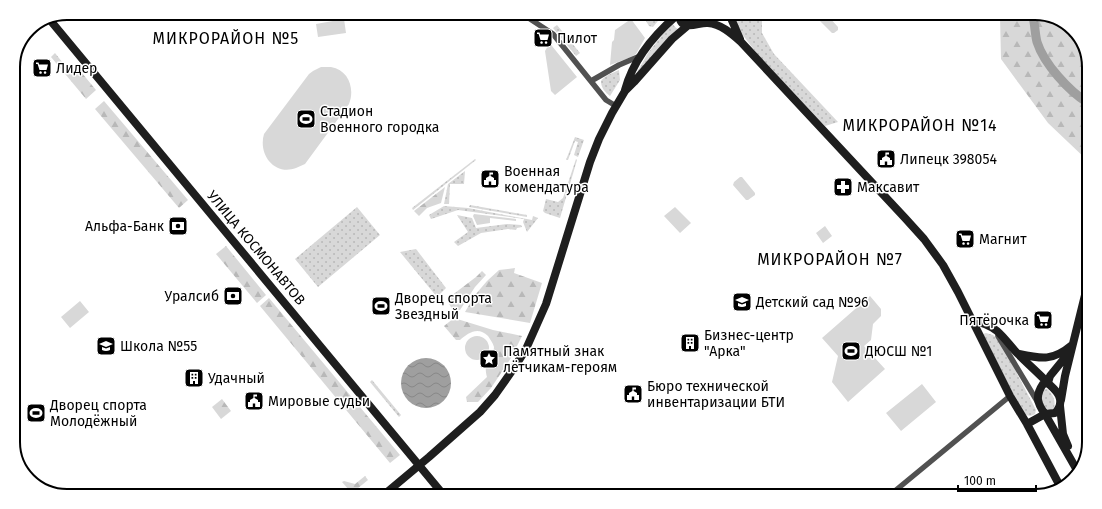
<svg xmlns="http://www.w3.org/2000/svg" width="1102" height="509" viewBox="0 0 1102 509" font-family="'Fira Sans',sans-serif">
  <defs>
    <pattern id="grass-dots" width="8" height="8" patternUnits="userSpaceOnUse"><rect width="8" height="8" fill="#d8d8d8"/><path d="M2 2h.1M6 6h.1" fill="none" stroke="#b8b8b8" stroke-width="1.8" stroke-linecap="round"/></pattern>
    <pattern id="forest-firs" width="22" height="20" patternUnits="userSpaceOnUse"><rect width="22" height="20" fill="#d8d8d8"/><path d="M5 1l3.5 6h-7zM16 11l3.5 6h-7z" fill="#b8b8b8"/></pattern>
    <pattern id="water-waves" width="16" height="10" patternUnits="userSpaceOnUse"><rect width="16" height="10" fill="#9f9f9f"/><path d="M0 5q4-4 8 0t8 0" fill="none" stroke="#878787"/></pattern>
  </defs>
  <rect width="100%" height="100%" fill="#fff"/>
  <path fill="url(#grass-dots)" d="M 654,15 L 662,16 L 653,27 L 649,26 L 646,21 Z
    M 733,16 L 762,16 L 762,33 L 774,54 L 838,122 L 825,126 L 758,55 L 742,34 Z
    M 672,23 L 675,27 L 679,30 L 632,81 L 648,53 Z
    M 557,25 L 580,53 L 576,56 L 553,28 Z
    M 619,70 L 620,80 L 610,96 C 605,92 601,88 601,81 C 605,75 613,73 619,70 Z
    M 575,137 L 584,140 L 578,157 L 574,155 L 578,142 L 575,141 L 568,160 L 566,160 Z
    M 475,159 L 476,160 L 413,210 L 412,208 Z
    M 576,159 L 577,160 L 560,218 L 545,213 L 543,211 L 546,199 L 558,202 L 563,198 Z
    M 465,171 L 464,184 L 450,184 L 449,204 L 444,204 L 448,184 Z
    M 470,205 L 527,215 L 527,217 L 469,207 Z
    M 444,206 L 468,208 L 532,220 L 533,216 L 538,218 L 527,232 L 523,222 L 524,219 L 458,210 L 431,219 L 429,215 Z
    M 357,207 L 380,235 L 318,287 L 295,259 Z
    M 457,215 L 472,218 L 476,228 L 507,224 L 521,225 L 522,227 L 517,228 L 516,230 L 508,229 L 481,233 L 458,246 L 454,242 L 468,232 Z
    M 416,249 L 446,288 L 437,297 L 400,252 Z
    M 986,333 L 993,335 L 1000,341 L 1036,410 L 1035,414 C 1030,417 1027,416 1022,412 L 983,334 Z
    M 372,380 L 401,415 L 399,417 L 370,382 Z
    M 1047,389 C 1053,394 1056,401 1054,408 L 1050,411 L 1044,409 L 1040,394 L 1043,390 Z"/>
  <path fill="url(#forest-firs)" d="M 1000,17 L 1056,17 L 1080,37 L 1089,64 L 1088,161 L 1048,123 L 1001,59 Z
    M 55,53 L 70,72 L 77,67 L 96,90 L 86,99 L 51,57 Z
    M 104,101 L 188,200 L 179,208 L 95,109 Z
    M 445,187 L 441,203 L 427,208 L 419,216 L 414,211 Z
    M 226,246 L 266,295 L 257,303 L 216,254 Z
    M 515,268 L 514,273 L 542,283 L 530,323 L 465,312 L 475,295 L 487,281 L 499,270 Z
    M 482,271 L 486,275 L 475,287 L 460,310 L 453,310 L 449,304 L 451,296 L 476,277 Z
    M 269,298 L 400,455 L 390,463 L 260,306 Z
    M 454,318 L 493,330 L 522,336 L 511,358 L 491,388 L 478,402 L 467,402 L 466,397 L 487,377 C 482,359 494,359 494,347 C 493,343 490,339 488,336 C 478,326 468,333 460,340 L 456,340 L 444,326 Z
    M 222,399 L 231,411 L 221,419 L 212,407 Z
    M 365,476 L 368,480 L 357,489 L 349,490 L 342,482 L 344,481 L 355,484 Z"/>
  <path fill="#d8d8d8" d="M 820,16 L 828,16 L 838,27 L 838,30 L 834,33 L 832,33 L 819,20 Z
    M 344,19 L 346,33 L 318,37 L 316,24 Z
    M 631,19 L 645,38 L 636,54 L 629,58 L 610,65 L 612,42 L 614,40 L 615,30 Z
    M 548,46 L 552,46 L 577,77 L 555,95 L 551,91 L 545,51 Z
    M 321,67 C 325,67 328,67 331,67 C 349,70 355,89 349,104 L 305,164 C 302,165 299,167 296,168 C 274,176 258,154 264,134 L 309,74 L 313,71 Z
    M 740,177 L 742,177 L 755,193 L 755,195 L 748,200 L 746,200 L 733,185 L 734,182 Z
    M 675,207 L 691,223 L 680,233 L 664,216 Z
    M 474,214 L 516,219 L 516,221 L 490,218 L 490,223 L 477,225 L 473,216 Z
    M 825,226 L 832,236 L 823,243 L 816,233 Z
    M 870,296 L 881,309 L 881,316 L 873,324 L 871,340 L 864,346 L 885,369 L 848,402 L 832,382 L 838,356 L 822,338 Z
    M 80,301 L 89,312 L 70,328 L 61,317 Z
    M465 348a12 12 0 1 1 24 0a12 12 0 1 1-24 0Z
    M 922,384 L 936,402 L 901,431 L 886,413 Z"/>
  <path fill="url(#water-waves)" d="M401 383a25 25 0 1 1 50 0a25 25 0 1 1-50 0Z"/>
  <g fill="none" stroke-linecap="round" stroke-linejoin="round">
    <path stroke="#9f9f9f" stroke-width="9" d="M 1033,17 C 1035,25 1035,34 1037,42 C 1044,64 1069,91 1088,103"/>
    <path stroke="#515151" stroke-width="5.5" d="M 524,15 L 553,34 L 606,100 L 616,106
      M 591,81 L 619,65 L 640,56
      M 998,336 L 1037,401
      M 890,495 L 1010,396"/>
    <path stroke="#1e1e1e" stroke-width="8" d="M 679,16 C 680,19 680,22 683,24 C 690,28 701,22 708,23 C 721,24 732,34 741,42 L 905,218 L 924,239 L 943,265 L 958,292 L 1010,396 L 1027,424 L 1061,488
      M 730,16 L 740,39
      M 50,20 L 442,493
      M 625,90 C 633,60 653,36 676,16
      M 972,320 C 981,322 990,325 997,331 C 1005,338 1011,347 1018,354 C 1027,363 1036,371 1045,380 C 1050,386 1056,389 1059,396 C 1062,403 1060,408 1055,413 L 1045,414 C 1037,403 1035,396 1043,384 L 1048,383
      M 1019,354 C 1042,359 1053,361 1072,345
      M 1048,383 L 1050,376 L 1063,360 L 1068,352
      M 1061,400 L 1065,376 L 1087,287
      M 1060,406 L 1063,434 L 1068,446
      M 1027,424 L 1045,414 L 1078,472
      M 386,493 L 429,457 L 480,412 L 495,395 L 514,368 L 526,349 L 546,304 L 590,162 L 599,139 L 612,113 L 625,91 L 634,82 L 672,39 L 699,16"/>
  </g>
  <defs>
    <g id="supermarket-square" transform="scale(1)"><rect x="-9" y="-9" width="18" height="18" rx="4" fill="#000" stroke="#fff"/><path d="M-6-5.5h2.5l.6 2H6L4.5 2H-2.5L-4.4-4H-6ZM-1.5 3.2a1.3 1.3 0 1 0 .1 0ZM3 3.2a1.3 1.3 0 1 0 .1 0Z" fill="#fff"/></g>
    <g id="stadium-square" transform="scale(1)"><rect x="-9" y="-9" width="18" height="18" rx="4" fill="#000" stroke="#fff"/><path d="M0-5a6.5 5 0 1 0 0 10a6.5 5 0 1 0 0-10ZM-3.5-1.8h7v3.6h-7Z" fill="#fff"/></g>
    <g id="civic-square" transform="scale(1)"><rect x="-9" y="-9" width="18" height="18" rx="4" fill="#000" stroke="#fff"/><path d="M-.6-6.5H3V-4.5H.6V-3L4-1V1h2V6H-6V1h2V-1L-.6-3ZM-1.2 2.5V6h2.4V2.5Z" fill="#fff"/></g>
    <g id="pharmacy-square" transform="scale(1)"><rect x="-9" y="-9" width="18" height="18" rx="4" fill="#000" stroke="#fff"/><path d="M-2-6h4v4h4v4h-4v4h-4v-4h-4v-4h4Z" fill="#fff"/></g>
    <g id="bank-square" transform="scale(1)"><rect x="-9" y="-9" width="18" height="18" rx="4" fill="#000" stroke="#fff"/><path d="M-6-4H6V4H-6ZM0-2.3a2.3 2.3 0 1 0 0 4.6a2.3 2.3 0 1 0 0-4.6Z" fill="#fff"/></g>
    <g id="school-square" transform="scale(1)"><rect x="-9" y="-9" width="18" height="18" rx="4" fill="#000" stroke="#fff"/><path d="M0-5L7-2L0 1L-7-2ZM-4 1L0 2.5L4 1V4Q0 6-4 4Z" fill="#fff"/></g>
    <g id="building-square" transform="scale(1)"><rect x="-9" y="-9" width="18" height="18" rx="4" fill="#000" stroke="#fff"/><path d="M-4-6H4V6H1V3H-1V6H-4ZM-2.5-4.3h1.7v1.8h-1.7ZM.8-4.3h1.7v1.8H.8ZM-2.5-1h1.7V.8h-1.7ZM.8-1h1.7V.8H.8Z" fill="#fff"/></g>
    <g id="sight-square" transform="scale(1)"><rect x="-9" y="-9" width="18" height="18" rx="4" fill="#000" stroke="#fff"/><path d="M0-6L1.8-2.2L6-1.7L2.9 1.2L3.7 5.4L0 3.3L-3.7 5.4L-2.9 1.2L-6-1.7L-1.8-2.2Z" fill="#fff"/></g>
  </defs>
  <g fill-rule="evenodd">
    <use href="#supermarket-square" x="543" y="38"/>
    <use href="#supermarket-square" x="42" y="68"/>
    <use href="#stadium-square" x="306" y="119"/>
    <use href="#civic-square" x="886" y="159"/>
    <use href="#civic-square" x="490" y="179"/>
    <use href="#pharmacy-square" x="843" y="187"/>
    <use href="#bank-square" x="178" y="226"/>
    <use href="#supermarket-square" x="965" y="239"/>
    <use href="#bank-square" x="233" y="296"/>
    <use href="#school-square" x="742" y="302"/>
    <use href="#stadium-square" x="381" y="306"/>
    <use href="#supermarket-square" x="1043" y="320"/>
    <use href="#building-square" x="690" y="343"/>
    <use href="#school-square" x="106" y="346"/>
    <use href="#stadium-square" x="851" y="351"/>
    <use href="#sight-square" x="489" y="359"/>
    <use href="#building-square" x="194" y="378"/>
    <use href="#civic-square" x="633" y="394"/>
    <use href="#civic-square" x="254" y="401"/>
    <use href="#stadium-square" x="36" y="413"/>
  </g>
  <g text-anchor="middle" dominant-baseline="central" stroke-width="3" stroke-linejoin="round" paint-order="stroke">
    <g font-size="14" fill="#000" stroke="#fff" text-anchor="start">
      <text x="557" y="38">Пилот</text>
      <text x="56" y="68">Лидер</text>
      <text x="320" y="111">Стадион<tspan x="320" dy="16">Военного городка</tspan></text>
      <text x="900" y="159">Липецк 398054</text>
      <text x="504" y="171">Военная<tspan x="504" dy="16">комендатура</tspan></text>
      <text x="857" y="187">Максавит</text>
      <text x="164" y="226" text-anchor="end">Альфа-Банк</text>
      <text x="979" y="239">Магнит</text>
      <text x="219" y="296" text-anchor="end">Уралсиб</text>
      <text x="395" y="298">Дворец спорта<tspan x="395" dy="16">Звездный</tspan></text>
      <text x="756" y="302">Детский сад №96</text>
      <text x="1029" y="320" text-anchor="end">Пятёрочка</text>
      <text x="704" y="335">Бизнес-центр<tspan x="704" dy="16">"Арка"</tspan></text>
      <text x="120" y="346">Школа №55</text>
      <text x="503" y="351">Памятный знак<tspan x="503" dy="16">лётчикам-героям</tspan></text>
      <text x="865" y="351">ДЮСШ №1</text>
      <text x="208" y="378">Удачный</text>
      <text x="647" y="386">Бюро технической<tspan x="647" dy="16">инвентаризации БТИ</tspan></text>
      <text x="268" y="401">Мировые судьи</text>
      <text x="50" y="405">Дворец спорта<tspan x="50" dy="16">Молодёжный</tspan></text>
    </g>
    <g font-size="14" fill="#000" stroke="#fff">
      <text transform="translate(256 248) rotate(50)">УЛИЦА КОСМОНАВТОВ</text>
    </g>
    <g font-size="16" letter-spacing="1" fill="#000" stroke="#fff">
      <text x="226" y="38">МИКРОРАЙОН №5</text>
      <text x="920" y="125">МИКРОРАЙОН №14</text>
      <text x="830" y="259">МИКРОРАЙОН №7</text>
    </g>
  </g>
  <path d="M0 0H1102V509H0ZM67 20H1035A47 47 0 0 1 1082 67V442A47 47 0 0 1 1035 489H67A47 47 0 0 1 20 442V67A47 47 0 0 1 67 20Z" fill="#fff" fill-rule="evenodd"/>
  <path fill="none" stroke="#000" stroke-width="2" d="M67 20H1035A47 47 0 0 1 1082 67V442A47 47 0 0 1 1035 489H67A47 47 0 0 1 20 442V67A47 47 0 0 1 67 20Z"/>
  <path d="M958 485v6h78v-6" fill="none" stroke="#000000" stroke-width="2"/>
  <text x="964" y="485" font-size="12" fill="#000000" stroke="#ffffff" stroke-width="3" paint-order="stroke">100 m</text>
</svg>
